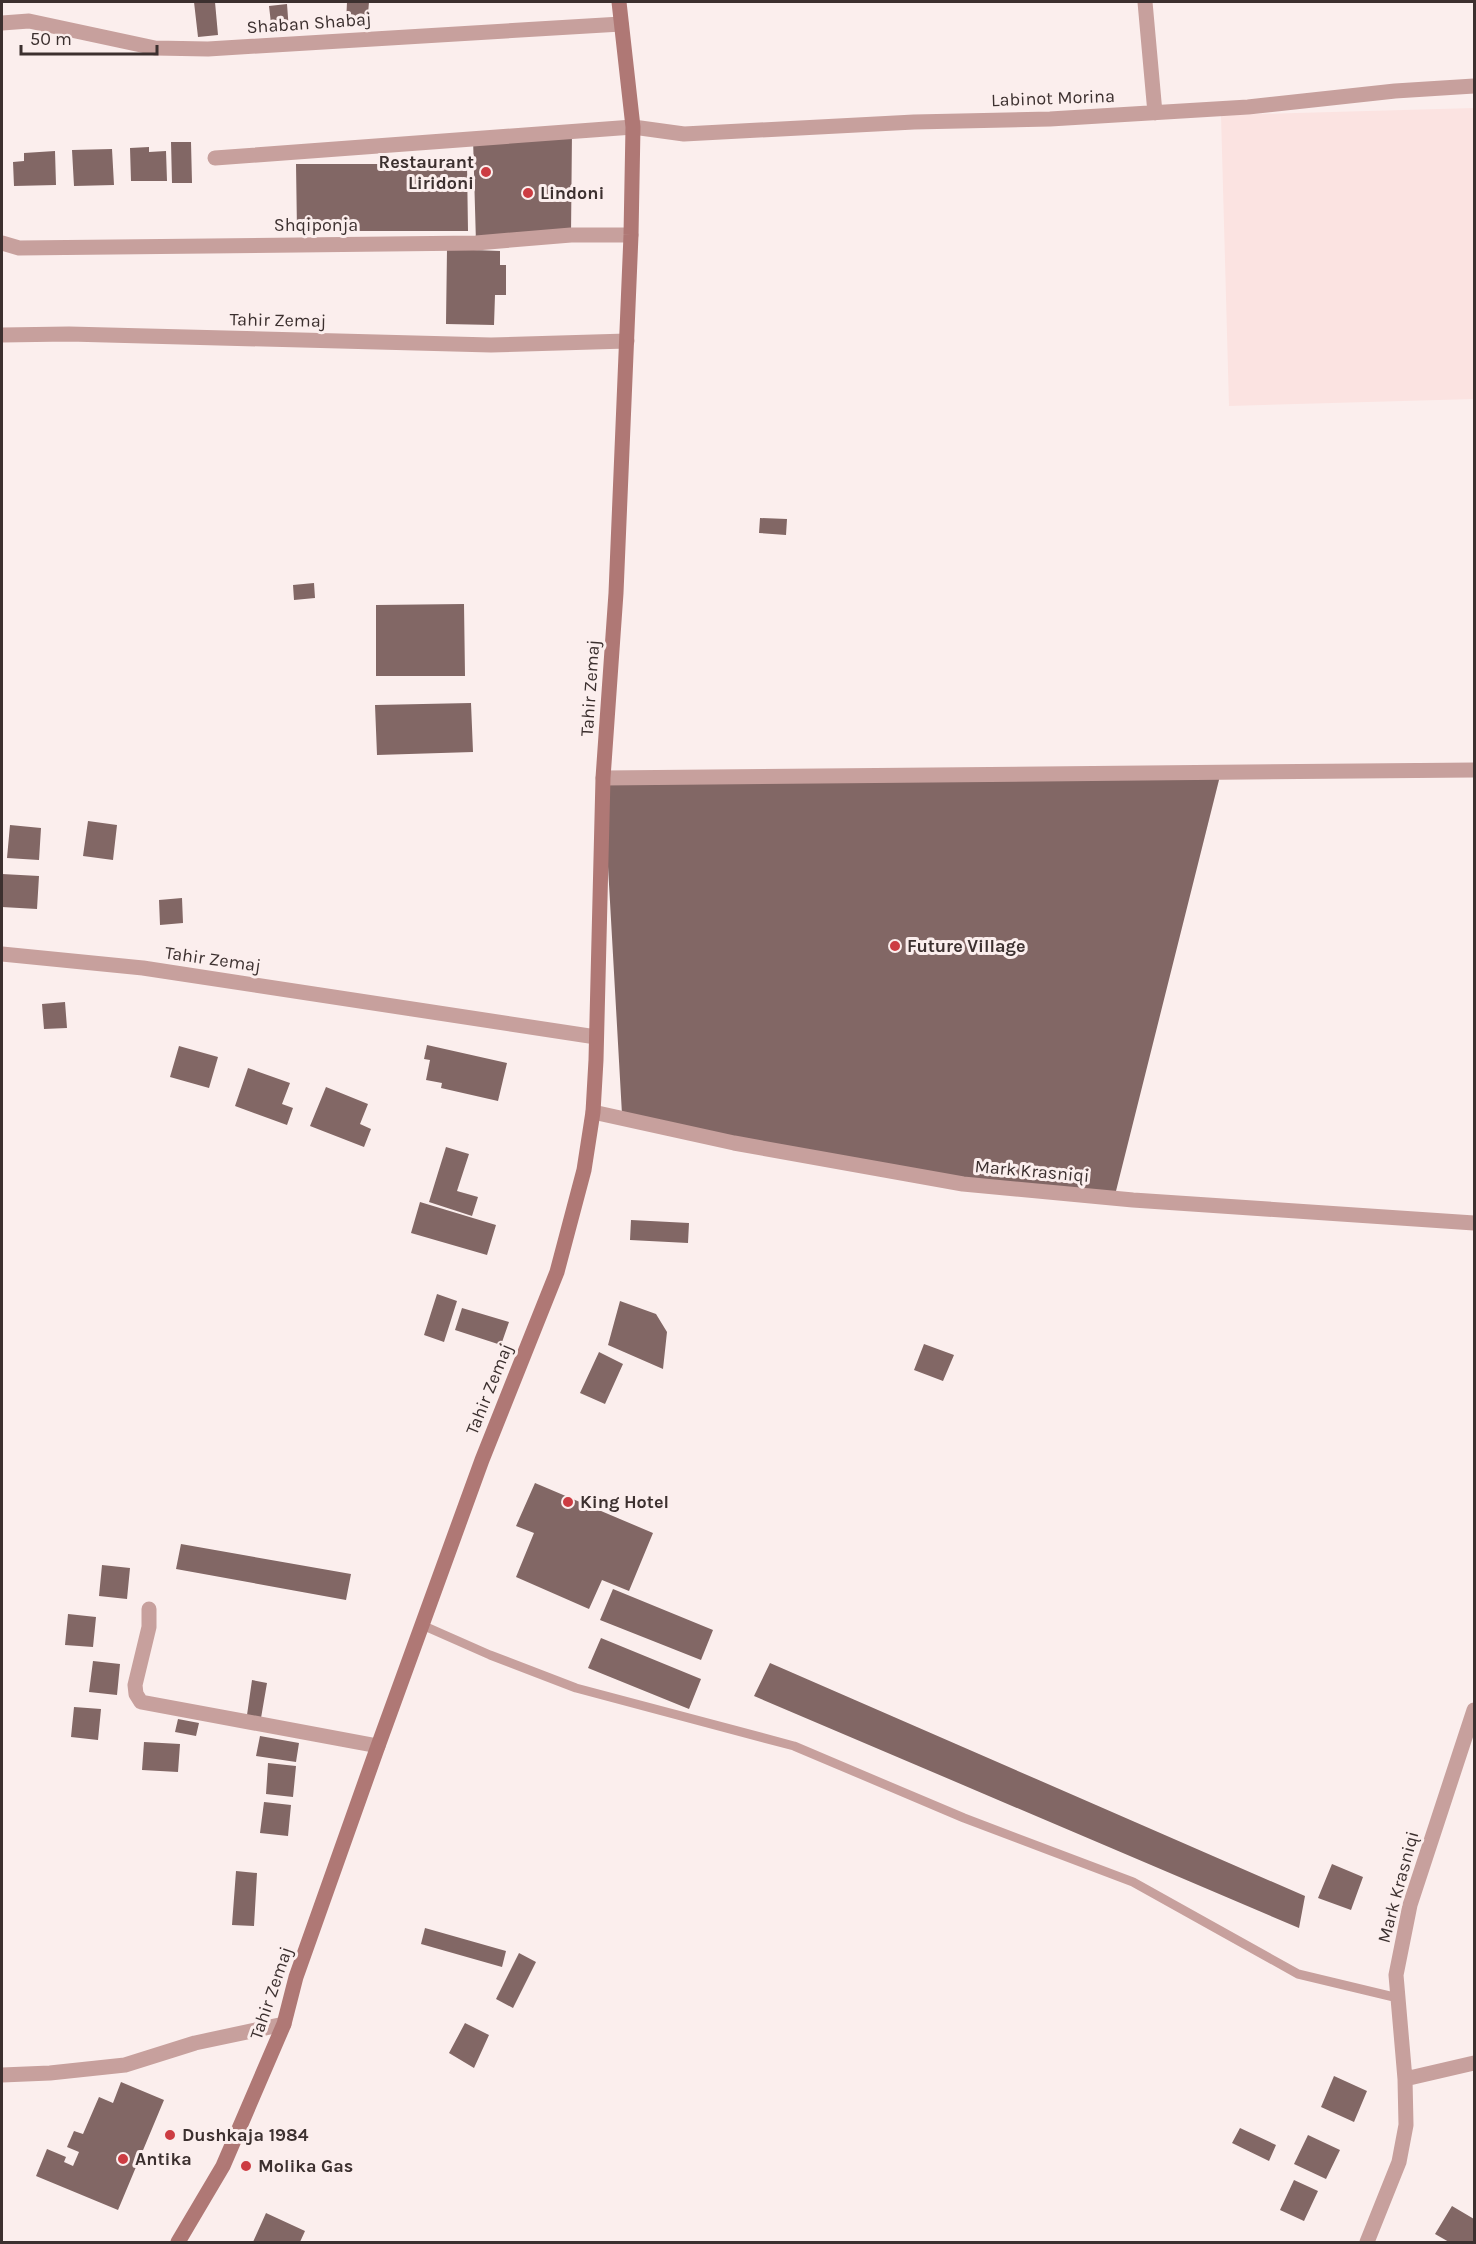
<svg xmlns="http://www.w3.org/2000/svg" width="1476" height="2244" viewBox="0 0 1476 2244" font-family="Karla,sans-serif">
  <rect width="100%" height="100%" fill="#fbeeed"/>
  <path fill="#fbe3e1" d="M 1474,108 L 1474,399 L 1229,406 L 1221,115 Z"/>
  <path fill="#826765" d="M 194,2 L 215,2 L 218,35 L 198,37 Z
    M 347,2 L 369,2 L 367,26 L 346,24 Z
    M 287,4 L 289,31 L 272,32 L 269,6 Z
    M 572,131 L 571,235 L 476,243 L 473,138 Z
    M 171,142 L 191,142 L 192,183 L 172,183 Z
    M 149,147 L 149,152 L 166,151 L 167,181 L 131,181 L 130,148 Z
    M 112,149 L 114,185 L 74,186 L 72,150 Z
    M 55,151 L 56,185 L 14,186 L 13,162 L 24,161 L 24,153 Z
    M 296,164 L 467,164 L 468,231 L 297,231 Z
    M 447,249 L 500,251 L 500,265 L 506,265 L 506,295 L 495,295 L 494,325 L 446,324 Z
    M 760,518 L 787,519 L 786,535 L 759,533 Z
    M 314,583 L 315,598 L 294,600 L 293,585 Z
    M 464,604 L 465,676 L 376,676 L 376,605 Z
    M 471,703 L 473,752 L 377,755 L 375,705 Z
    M 1221,772 L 1114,1199 L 963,1184 L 622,1114 L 603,778 Z
    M 88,821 L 117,825 L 113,860 L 83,856 Z
    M 10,825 L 41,828 L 39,860 L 7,858 Z
    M 2,874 L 39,876 L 37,909 L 2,907 Z
    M 182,898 L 183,923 L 160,925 L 159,900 Z
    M 65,1002 L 67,1028 L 44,1029 L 42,1004 Z
    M 427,1045 L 507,1063 L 498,1101 L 441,1088 L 442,1083 L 426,1080 L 430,1060 L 424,1059 Z
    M 179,1046 L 218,1057 L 209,1088 L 170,1077 Z
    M 248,1068 L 290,1083 L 282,1104 L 293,1108 L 287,1125 L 235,1106 Z
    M 326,1087 L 368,1104 L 360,1124 L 371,1129 L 364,1147 L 310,1126 Z
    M 446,1147 L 469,1154 L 457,1191 L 478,1197 L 472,1216 L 429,1202 Z
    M 420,1202 L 496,1225 L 487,1255 L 411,1233 Z
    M 631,1220 L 689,1223 L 688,1243 L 630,1240 Z
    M 437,1294 L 457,1301 L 444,1342 L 424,1335 Z
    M 620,1301 L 656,1314 L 667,1332 L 663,1369 L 608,1345 Z
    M 462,1308 L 509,1322 L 501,1345 L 455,1330 Z
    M 924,1344 L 954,1355 L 943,1381 L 914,1370 Z
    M 599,1352 L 623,1364 L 605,1404 L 580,1393 Z
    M 535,1483 L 653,1533 L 629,1591 L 602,1580 L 589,1609 L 516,1577 L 534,1533 L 516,1526 Z
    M 181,1544 L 351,1574 L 346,1600 L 176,1569 Z
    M 102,1565 L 130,1568 L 127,1599 L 99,1596 Z
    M 613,1589 L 713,1630 L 701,1660 L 600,1620 Z
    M 68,1614 L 96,1617 L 93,1647 L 65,1645 Z
    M 601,1638 L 701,1679 L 689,1709 L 588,1668 Z
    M 93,1661 L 120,1664 L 117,1695 L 89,1692 Z
    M 770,1663 L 1305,1896 L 1299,1928 L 754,1696 Z
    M 252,1680 L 267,1683 L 261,1718 L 247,1715 Z
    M 74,1707 L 101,1709 L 98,1740 L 71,1737 Z
    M 178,1719 L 199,1723 L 196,1736 L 175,1732 Z
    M 260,1736 L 299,1743 L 296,1762 L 256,1756 Z
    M 144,1742 L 180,1744 L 178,1772 L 142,1770 Z
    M 268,1763 L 296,1766 L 293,1797 L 266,1794 Z
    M 264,1802 L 291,1805 L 288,1836 L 260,1833 Z
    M 1332,1864 L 1363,1877 L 1351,1910 L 1318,1898 Z
    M 236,1871 L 257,1873 L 254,1926 L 232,1925 Z
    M 425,1928 L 506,1951 L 502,1967 L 421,1944 Z
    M 519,1953 L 536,1962 L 513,2008 L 496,1999 Z
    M 465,2023 L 489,2035 L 474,2068 L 449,2053 Z
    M 1334,2076 L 1367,2091 L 1354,2122 L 1321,2107 Z
    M 121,2082 L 164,2100 L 118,2210 L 36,2176 L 47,2149 L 66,2157 L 64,2162 L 73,2166 L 79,2152 L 67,2147 L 74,2131 L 83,2134 L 99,2097 L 113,2103 Z
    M 1240,2128 L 1276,2145 L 1269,2161 L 1232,2143 Z
    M 1308,2135 L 1340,2150 L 1326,2179 L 1294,2164 Z
    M 1294,2180 L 1318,2191 L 1304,2221 L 1280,2210 Z
    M 1452,2206 L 1474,2219 L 1474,2242 L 1449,2242 L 1435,2234 Z
    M 266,2213 L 305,2231 L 300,2242 L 253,2242 Z"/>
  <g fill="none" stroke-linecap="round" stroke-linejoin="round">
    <path stroke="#c7a09d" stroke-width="9" d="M 422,1625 L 490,1655 L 576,1688 L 794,1746 L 964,1818 L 1133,1882 L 1298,1974 L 1398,1998"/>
    <path stroke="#c7a09d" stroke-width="15" d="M 1145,2 L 1155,113
      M 2,23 L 29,21 L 155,48 L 208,49 L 621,24
      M 215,158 L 633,127 L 684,134 L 914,122 L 1050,119 L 1248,107 L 1395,91 L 1474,86
      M 2,243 L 19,248 L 476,243 L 571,235 L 631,235
      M 2,335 L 69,334 L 491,345 L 627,341
      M 603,778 L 1474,770
      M 2,954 L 143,968 L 596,1037
      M 593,1112 L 734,1143 L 963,1184 L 1133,1200 L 1474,1223
      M 149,1609 L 149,1627 L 135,1685 L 136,1694 L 141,1702 L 378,1746
      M 2,2075 L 50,2073 L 125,2065 L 195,2043 L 284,2024
      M 1405,2079 L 1474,2063
      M 1367,2242 L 1399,2162 L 1406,2125 L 1405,2079 L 1396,1975 L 1410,1905 L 1474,1710"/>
    <path stroke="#af7875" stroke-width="15" d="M 178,2242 L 223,2166 L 284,2024 L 296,1977 L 378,1746 L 482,1460 L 557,1272 L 584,1170 L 593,1112 L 596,1060 L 603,778 L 616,593 L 631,235 L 633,127 L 619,2"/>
  </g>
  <g fill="#cc3c42" stroke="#fbeeed" stroke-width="2">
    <circle cx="486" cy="172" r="6"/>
    <circle cx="528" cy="193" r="6"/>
    <circle cx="895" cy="946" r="6"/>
    <circle cx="568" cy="1502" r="6"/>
    <circle cx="170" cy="2135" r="6"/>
    <circle cx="123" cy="2159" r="6"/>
    <circle cx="246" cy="2166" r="6"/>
  </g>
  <g text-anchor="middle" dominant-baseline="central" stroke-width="6" stroke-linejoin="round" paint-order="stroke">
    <g font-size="18" fill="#3c302f" stroke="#fbeeed">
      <text transform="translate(309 23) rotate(-4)">Shaban Shabaj</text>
      <text transform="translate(1053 98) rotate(-2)">Labinot Morina</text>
      <text x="316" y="225">Shqiponja</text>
      <text transform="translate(278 320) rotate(1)">Tahir Zemaj</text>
      <text transform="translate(590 688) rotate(-86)">Tahir Zemaj</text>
      <text transform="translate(213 959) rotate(8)">Tahir Zemaj</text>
      <text transform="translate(1032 1171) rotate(5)">Mark Krasniqi</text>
      <text transform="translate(489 1389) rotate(-68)">Tahir Zemaj</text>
      <text transform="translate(1398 1887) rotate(-75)">Mark Krasniqi</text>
      <text transform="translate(271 1993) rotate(-71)">Tahir Zemaj</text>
    </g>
    <g font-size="18" font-weight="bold" fill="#3c302f" stroke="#fbeeed" text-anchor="start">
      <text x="474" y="162" text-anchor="end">Restaurant<tspan x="474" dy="21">Liridoni</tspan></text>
      <text x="540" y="193">Lindoni</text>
      <text x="907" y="946">Future Village</text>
      <text x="580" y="1502">King Hotel</text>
      <text x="182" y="2135">Dushkaja 1984</text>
      <text x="135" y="2159">Antika</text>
      <text x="258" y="2166">Molika Gas</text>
    </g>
  </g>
  <rect width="1476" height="2244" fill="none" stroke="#3c302f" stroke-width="6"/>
  <path d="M21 45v9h136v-9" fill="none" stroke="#3c302f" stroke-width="3"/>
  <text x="30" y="45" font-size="18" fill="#3c302f" stroke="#fbeeed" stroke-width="4.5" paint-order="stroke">50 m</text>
</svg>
